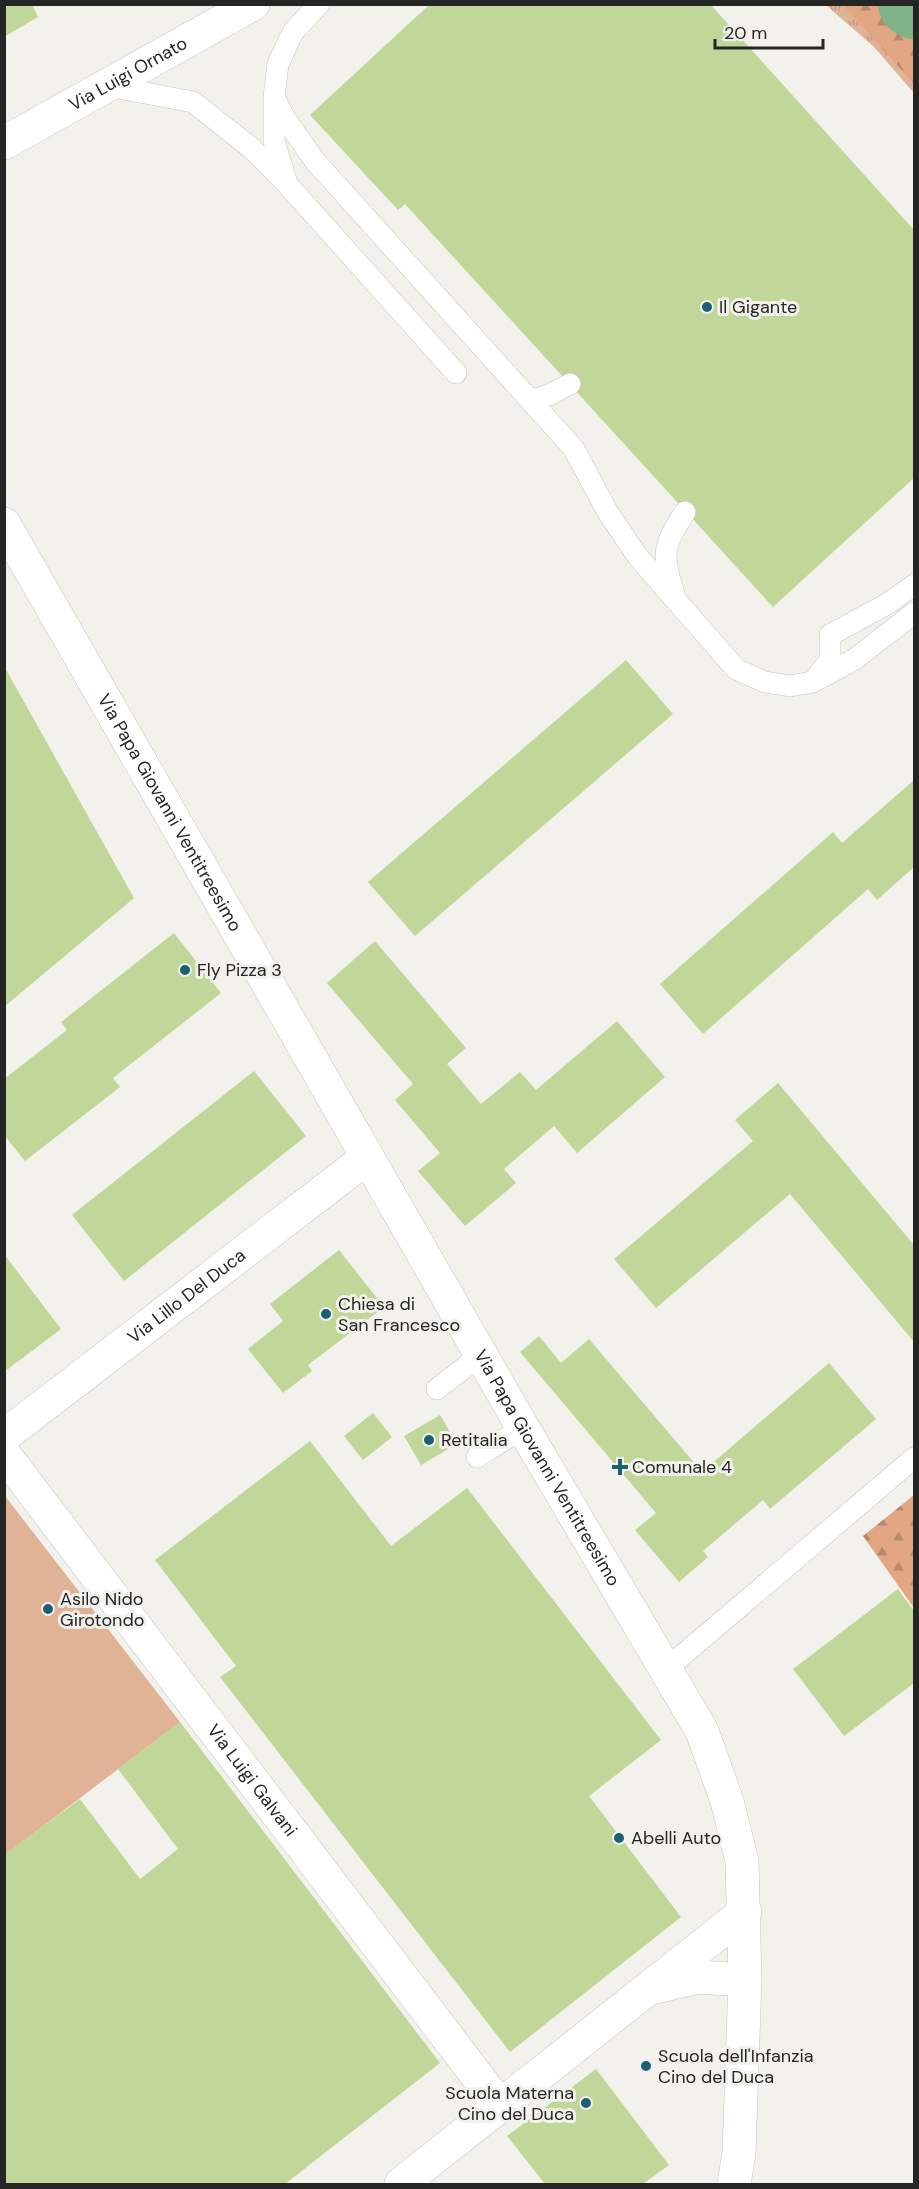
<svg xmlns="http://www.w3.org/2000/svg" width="919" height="2189" viewBox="0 0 919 2189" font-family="'DM Sans',sans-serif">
  <defs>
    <pattern id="grass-tufts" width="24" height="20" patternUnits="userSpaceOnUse" patternTransform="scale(1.5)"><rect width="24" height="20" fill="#e0b397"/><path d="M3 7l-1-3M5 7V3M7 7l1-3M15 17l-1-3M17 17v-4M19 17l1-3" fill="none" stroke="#c09a82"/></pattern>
    <pattern id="forest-firs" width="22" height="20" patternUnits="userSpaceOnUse" patternTransform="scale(1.5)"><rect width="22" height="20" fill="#e2a782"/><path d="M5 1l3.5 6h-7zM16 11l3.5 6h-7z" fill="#b7886a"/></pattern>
  </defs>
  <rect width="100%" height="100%" fill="#f2f1eb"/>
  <path fill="url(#grass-tufts)" d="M 826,5 L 914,5 L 914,93 L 874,47 Z"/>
  <path fill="url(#forest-firs)" d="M 843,5 L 914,5 L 914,84 Z
    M 914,1495 L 914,1608 L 863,1536 Z"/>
  <path fill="#e0b397" d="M 5,1496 L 180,1722 L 5,1855 Z"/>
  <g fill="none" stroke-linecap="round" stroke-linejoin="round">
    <path stroke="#7fb386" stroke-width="64" d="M 910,4 L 914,7"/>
  </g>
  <path fill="#c0d799" d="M 4,4 L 32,4 L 38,17 L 4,37 Z
    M 430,4 L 710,4 L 914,230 L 914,478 L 773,607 L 405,204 L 398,210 L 310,115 Z
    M 626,660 L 673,714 L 415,936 L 368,882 Z
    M 4,666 L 134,898 L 4,1007 Z
    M 914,780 L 914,867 L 877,900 L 868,889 L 703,1034 L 660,984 L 833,832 L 842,843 Z
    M 174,933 L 221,993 L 113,1078 L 120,1087 L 25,1161 L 4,1135 L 4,1079 L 67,1030 L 61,1022 Z
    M 375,941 L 466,1048 L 447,1064 L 481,1104 L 520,1072 L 536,1090 L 617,1021 L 665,1077 L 577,1153 L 554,1126 L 504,1169 L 516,1183 L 465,1226 L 418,1171 L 440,1153 L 395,1100 L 413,1084 L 327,983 Z
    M 254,1071 L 306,1136 L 124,1281 L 72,1215 Z
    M 778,1083 L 914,1245 L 914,1342 L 790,1194 L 656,1308 L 614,1259 L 753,1141 L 735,1120 Z
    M 339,1250 L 384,1307 L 308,1365 L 312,1371 L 283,1393 L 248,1349 L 283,1321 L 270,1304 Z
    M 4,1254 L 61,1329 L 4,1372 Z
    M 539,1336 L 561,1363 L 589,1339 L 702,1472 L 829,1363 L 876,1419 L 770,1509 L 763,1500 L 703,1551 L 708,1557 L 679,1582 L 635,1530 L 656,1513 L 520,1352 Z
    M 373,1413 L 392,1437 L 363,1460 L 344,1436 Z
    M 440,1415 L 457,1444 L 421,1465 L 404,1436 Z
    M 310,1441 L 391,1546 L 467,1488 L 661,1740 L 589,1796 L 681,1917 L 510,2052 L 220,1677 L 236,1666 L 155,1560 Z
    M 898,1589 L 914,1611 L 914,1683 L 844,1736 L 793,1669 Z
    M 180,1722 L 440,2063 L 285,2184 L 4,2184 L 4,1855 L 80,1799 L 140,1879 L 178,1849 L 118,1769 Z
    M 596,2069 L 669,2165 L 643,2184 L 545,2184 L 507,2136 Z"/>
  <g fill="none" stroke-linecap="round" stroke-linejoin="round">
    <g stroke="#c5c4be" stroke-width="22">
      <path id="lane" d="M 108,86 L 193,102 L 250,147 L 287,184 L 456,373
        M 274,97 L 284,117 L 315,161 L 574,449 L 607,511 L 638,557 L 736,669 L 765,682 L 790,686 L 813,682 L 855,659 L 914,613
        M 286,180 L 274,141 L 274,97 L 278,64 L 293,32 L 319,4
        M 531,400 L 549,395 L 570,384
        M 674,594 C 662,553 662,548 685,512
        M 815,679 L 830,660 L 830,635 L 887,604 L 914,585
        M 437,1389 L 482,1354
        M 477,1457 L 523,1428
        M 665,1670 L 914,1458"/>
    </g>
    <g stroke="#c5c4be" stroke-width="34">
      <g id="street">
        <path id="s1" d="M 4,524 L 523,1428 L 702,1731 L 727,1801 L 742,1861 L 745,1980 L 739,2153 L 734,2184"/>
        <path id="s2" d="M 4,1436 L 368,1157"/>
        <path id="s3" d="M 4,1454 L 500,2106"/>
        <path d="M 656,1987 L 698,1977 L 745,1980"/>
        <path d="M 401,2184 L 745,1912"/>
      </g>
    </g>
    <g stroke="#c5c4be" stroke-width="34">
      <g id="secondary">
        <path id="s4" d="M 4,143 L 253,4"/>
      </g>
    </g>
    <use href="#lane" stroke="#fff" stroke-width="21"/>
    <use href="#street" stroke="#fff" stroke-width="33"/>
    <use href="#secondary" stroke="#fff" stroke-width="33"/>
  </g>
  <g fill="#1b6072" stroke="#f2f1eb" stroke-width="2">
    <circle cx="707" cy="307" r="6"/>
    <circle cx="185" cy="970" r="6"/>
    <circle cx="326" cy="1314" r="6"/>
    <circle cx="429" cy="1440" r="6"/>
    <path d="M617 1458h6v6h6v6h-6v6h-6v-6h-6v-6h6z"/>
    <circle cx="48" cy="1609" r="6"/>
    <circle cx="619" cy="1838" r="6"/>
    <circle cx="646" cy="2066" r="6"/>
    <circle cx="586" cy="2103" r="6"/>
  </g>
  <g text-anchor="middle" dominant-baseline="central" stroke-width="6" stroke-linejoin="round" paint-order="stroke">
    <g font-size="18" fill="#252523" stroke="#f2f1eb">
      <text stroke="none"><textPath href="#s4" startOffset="142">Via Luigi Ornato</textPath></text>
      <text stroke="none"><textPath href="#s1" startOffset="333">Via Papa Giovanni Ventitreesimo</textPath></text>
      <text stroke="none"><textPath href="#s2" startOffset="230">Via Lillo Del Duca</textPath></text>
      <text stroke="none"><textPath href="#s1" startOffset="1089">Via Papa Giovanni Ventitreesimo</textPath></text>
      <text stroke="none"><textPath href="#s3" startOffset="410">Via Luigi Galvani</textPath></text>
    </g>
    <g font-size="18" fill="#252523" stroke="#f2f1eb" text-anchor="start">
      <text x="719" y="307">Il Gigante</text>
      <text x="197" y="970">Fly Pizza 3</text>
      <text x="338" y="1304">Chiesa di<tspan x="338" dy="21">San Francesco</tspan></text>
      <text x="441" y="1440">Retitalia</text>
      <text x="632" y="1467">Comunale 4</text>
      <text x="60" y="1599">Asilo Nido<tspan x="60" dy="21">Girotondo</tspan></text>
      <text x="631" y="1838">Abelli Auto</text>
      <text x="658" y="2056">Scuola dell'Infanzia<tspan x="658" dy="21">Cino del Duca</tspan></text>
      <text x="574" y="2093" text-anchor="end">Scuola Materna<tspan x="574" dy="21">Cino del Duca</tspan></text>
    </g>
  </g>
  <rect width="919" height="2189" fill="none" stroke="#252523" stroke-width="12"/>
  <path d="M715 39v9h108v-9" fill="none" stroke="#252523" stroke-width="3"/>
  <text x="724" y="39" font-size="18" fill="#252523" stroke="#f2f1eb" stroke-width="4.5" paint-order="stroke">20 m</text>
</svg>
